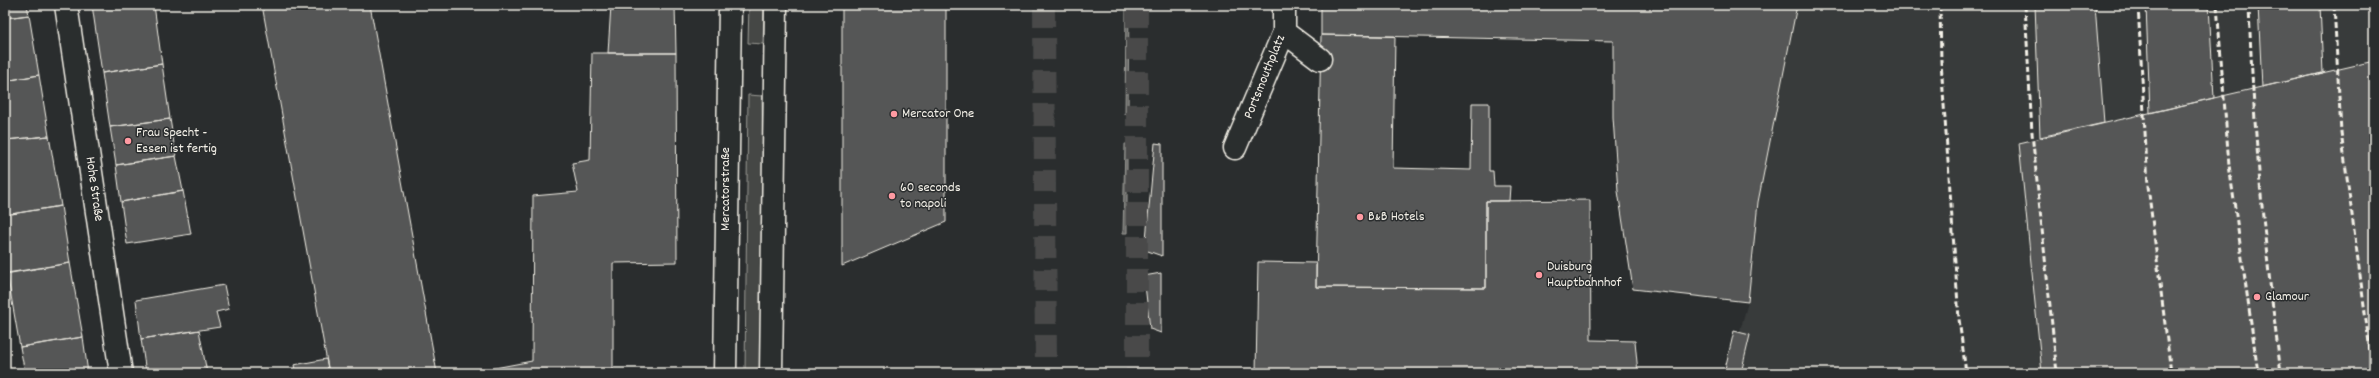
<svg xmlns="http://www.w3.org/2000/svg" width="2379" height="378" viewBox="0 0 2379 378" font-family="Dekko,sans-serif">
  <rect width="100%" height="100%" fill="#2a2d2e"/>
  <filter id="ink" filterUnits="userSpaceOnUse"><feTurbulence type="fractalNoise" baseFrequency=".025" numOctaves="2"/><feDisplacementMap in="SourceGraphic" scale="8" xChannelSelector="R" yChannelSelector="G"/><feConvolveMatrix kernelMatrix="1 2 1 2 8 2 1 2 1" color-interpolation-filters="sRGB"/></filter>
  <g filter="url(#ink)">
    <path fill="#373a3a" d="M 1797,5 L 2374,5 L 2374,373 L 1728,373 L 1748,302 L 1758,202 Z"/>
    <path fill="#444645" stroke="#9c9c96" d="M 749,5 L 764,5 L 763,44 L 748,43 Z
      M 748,95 L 762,96 L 763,181 L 761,373 L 745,373 Z"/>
    <path fill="#676866" stroke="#9f9f9a" d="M 1126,5 L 1129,5 L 1128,114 L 1125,114 Z
      M 1125,144 L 1127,144 L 1127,233 L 1123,233 Z"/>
    <path fill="#555756" stroke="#f4f1e8" d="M 5,5 L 27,5 L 29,15 L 5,18 Z
      M 92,5 L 154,5 L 162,64 L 102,73 Z
      M 262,5 L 370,5 L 437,373 L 329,373 Z
      M 611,5 L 675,5 L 676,53 L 608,53 Z
      M 842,5 L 946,5 L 946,222 L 842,266 Z
      M 1321,5 L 1797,5 L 1758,202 L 1748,302 L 1633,289 L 1618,191 L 1613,117 L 1613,41 L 1321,35 Z
      M 2035,5 L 2095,5 L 2104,123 L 2040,137 Z
      M 2146,5 L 2209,5 L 2214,98 L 2150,113 Z
      M 2258,5 L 2320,5 L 2323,73 L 2262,87 Z
      M 29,15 L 39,75 L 5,81 L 5,18 Z
      M 1321,35 L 1395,36 L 1393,168 L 1471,170 L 1472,103 L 1489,103 L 1489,171 L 1493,171 L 1494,186 L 1510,186 L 1509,201 L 1486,201 L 1486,288 L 1316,287 Z
      M 592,53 L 676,53 L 677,262 L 613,263 L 613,373 L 480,373 L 479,371 L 532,361 L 533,196 L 578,192 L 572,163 L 590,160 Z
      M 2374,61 L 2374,373 L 2042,373 L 2019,143 Z
      M 162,64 L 170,119 L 110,127 L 102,73 Z
      M 39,75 L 49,136 L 5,140 L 5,81 Z
      M 170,119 L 176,156 L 116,165 L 110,127 Z
      M 49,136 L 61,206 L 5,215 L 5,140 Z
      M 1155,143 L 1162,144 L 1162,256 L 1145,250 Z
      M 176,156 L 183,191 L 121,202 L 116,165 Z
      M 183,191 L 191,234 L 127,244 L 121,202 Z
      M 1590,200 L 1591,340 L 1635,341 L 1638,373 L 1256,373 L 1258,262 L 1316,263 L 1316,287 L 1486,288 L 1486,201 Z
      M 61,206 L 70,263 L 5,274 L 5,215 Z
      M 70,263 L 83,337 L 20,347 L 7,273 Z
      M 1161,273 L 1161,333 L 1150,329 L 1144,276 Z
      M 224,285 L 229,309 L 216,312 L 220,327 L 141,339 L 136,300 Z
      M 199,330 L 207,373 L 146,373 L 141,339 Z
      M 1734,331 L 1750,335 L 1741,373 L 1724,373 Z
      M 83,337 L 88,373 L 25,373 L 20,347 Z
      M 326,359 L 329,373 L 296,373 L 294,365 Z"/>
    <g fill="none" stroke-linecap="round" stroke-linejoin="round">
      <path stroke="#484a4a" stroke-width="22" stroke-dasharray="22 11" stroke-linecap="butt" d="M 1044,5 L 1046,373
        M 1137,5 L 1137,373"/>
      <g stroke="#f4f1e8" stroke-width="25">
        <path id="minor" d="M 66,5 L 121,373
          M 1284,32 L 1320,59
          M 1235,148 L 1284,32 L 1284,5"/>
      </g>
      <g stroke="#f4f1e8" stroke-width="25">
        <path id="major" d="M 725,373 L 730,5
          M 771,373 L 776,5"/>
      </g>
      <use href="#minor" stroke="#2a2d2e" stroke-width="22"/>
      <use href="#major" stroke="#2a2d2e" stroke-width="22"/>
      <path stroke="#f4f1e8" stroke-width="3" stroke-dasharray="6 3" stroke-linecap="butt" d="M 1940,5 L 1941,62 L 1959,319 L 1966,373
        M 2025,5 L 2032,133 L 2057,373
        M 2138,5 L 2148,186 L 2171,373
        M 2217,5 L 2229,165 L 2258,373
        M 2249,5 C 2253,128 2265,251 2281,373
        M 2334,5 L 2341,132 L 2373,373"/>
    </g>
  </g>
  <g fill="#ff9aa2" stroke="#2a2d2e" stroke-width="1.5">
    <circle cx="894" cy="114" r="4"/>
    <circle cx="128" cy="141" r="4"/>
    <circle cx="892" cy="196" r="4"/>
    <circle cx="1360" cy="217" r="4"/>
    <circle cx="1539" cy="275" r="4"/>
    <circle cx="2257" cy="297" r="4"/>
  </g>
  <g text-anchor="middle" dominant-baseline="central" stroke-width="3" stroke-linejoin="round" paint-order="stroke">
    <g font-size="14" fill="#f4f1e8" stroke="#2a2d2e">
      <text transform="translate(1265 77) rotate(-68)">Portsmouthplatz</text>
      <text transform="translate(94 189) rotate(82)">Hohe Straße</text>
      <text transform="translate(726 189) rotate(-90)">Mercatorstraße</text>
    </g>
    <g font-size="14" fill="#f4f1e8" stroke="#2a2d2e" text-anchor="start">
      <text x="902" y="114">Mercator One</text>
      <text x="136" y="133">Frau Specht -<tspan x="136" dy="16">Essen ist fertig</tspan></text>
      <text x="900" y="188">60 seconds<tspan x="900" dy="16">to napoli</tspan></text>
      <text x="1368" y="217">B&amp;B Hotels</text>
      <text x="1547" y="267">Duisburg<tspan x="1547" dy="16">Hauptbahnhof</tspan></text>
      <text x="2265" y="297">Glamour</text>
    </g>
  </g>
  <rect width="2379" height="378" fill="none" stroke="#2a2d2e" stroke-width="20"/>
  <rect x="10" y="10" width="2359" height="358" fill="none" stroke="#f4f1e8" stroke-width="1.5" filter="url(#ink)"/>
</svg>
